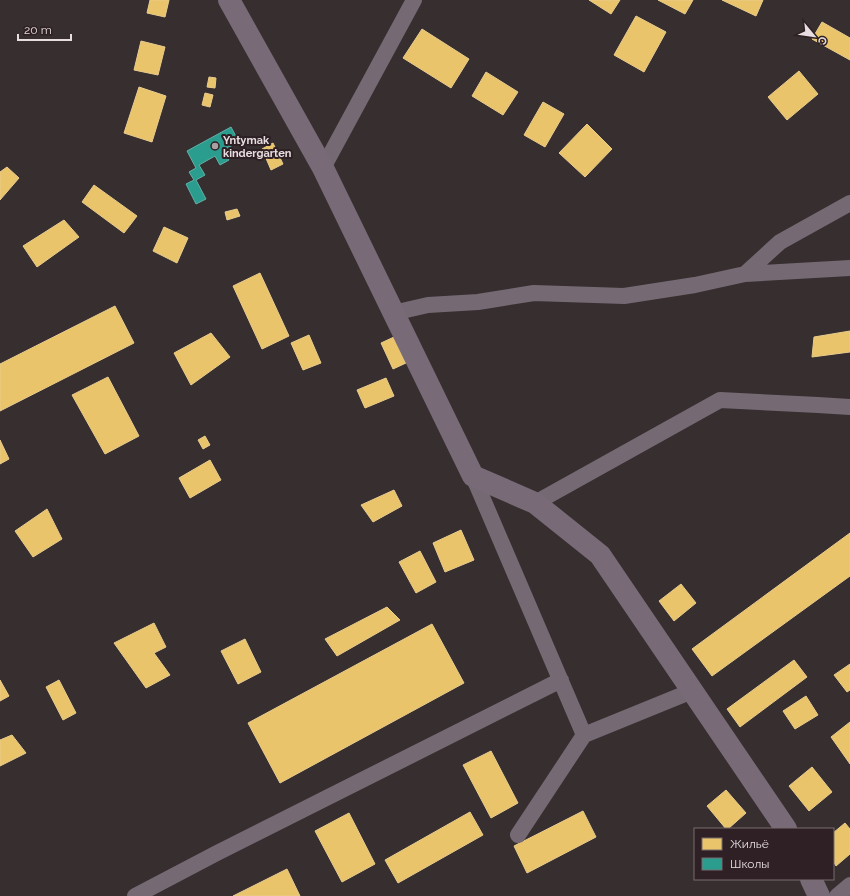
<svg xmlns="http://www.w3.org/2000/svg" width="850" height="896" viewBox="0 0 850 896" font-family="Raleway,sans-serif">
  <rect width="100%" height="100%" fill="#362e2f"/>
  <path fill="#e9c46a" stroke="#e9cc8d" d="M 150,0 L 169,0 L 165,17 L 147,13 Z
    M 589,0 L 620,0 L 611,14 Z
    M 658,0 L 693,0 L 685,14 Z
    M 722,0 L 763,0 L 756,16 Z
    M 636,16 L 666,32 L 644,72 L 614,55 Z
    M 822,22 L 850,38 L 850,60 L 812,39 Z
    M 422,29 L 469,59 L 451,88 L 403,58 Z
    M 141,41 L 165,47 L 158,75 L 134,70 Z
    M 799,71 L 818,94 L 787,120 L 768,97 Z
    M 486,72 L 518,92 L 503,115 L 472,96 Z
    M 209,77 L 216,78 L 215,88 L 207,87 Z
    M 139,87 L 166,96 L 152,142 L 124,133 Z
    M 205,93 L 213,95 L 210,107 L 202,105 Z
    M 543,102 L 564,114 L 545,147 L 524,135 Z
    M 587,124 L 612,149 L 585,177 L 559,153 Z
    M 273,143 L 283,164 L 271,170 L 262,149 Z
    M 7,167 L 19,178 L 0,200 L 0,172 Z
    M 94,185 L 137,216 L 124,233 L 82,202 Z
    M 237,209 L 240,216 L 227,220 L 225,212 Z
    M 64,220 L 79,237 L 37,267 L 23,246 Z
    M 164,227 L 188,238 L 177,263 L 153,251 Z
    M 260,273 L 289,336 L 262,349 L 233,286 Z
    M 115,306 L 134,343 L 0,411 L 0,364 Z
    M 850,331 L 850,352 L 812,357 L 814,337 Z
    M 211,333 L 230,357 L 191,385 L 174,353 Z
    M 309,335 L 321,363 L 303,370 L 291,343 Z
    M 394,337 L 406,363 L 393,369 L 381,343 Z
    M 108,377 L 139,436 L 105,454 L 72,395 Z
    M 386,378 L 394,396 L 365,408 L 357,390 Z
    M 205,436 L 210,445 L 203,449 L 198,440 Z
    M 0,440 L 9,459 L 0,464 Z
    M 210,460 L 221,480 L 190,498 L 179,478 Z
    M 394,490 L 402,506 L 373,522 L 361,505 Z
    M 47,509 L 62,539 L 33,557 L 15,531 Z
    M 461,530 L 474,560 L 445,572 L 433,543 Z
    M 850,533 L 850,576 L 712,676 L 692,649 Z
    M 420,551 L 436,582 L 416,593 L 399,562 Z
    M 681,584 L 696,603 L 674,621 L 659,601 Z
    M 387,607 L 400,620 L 337,656 L 325,639 Z
    M 154,623 L 166,647 L 154,653 L 170,675 L 146,688 L 114,643 Z
    M 432,624 L 464,683 L 280,783 L 248,723 Z
    M 245,639 L 261,672 L 238,684 L 221,651 Z
    M 794,660 L 807,677 L 740,727 L 727,709 Z
    M 850,664 L 850,690 L 847,692 L 834,675 Z
    M 0,680 L 9,696 L 0,701 Z
    M 59,680 L 76,713 L 63,720 L 46,687 Z
    M 806,696 L 818,715 L 795,729 L 783,711 Z
    M 850,722 L 850,764 L 831,737 Z
    M 12,735 L 26,753 L 0,766 L 0,740 Z
    M 491,751 L 518,803 L 491,818 L 463,765 Z
    M 812,767 L 832,792 L 809,811 L 789,786 Z
    M 726,790 L 746,813 L 728,829 L 726,829 L 707,806 Z
    M 583,811 L 596,837 L 527,873 L 514,846 Z
    M 470,812 L 483,835 L 398,883 L 385,860 Z
    M 349,813 L 375,864 L 342,882 L 315,831 Z
    M 845,823 L 850,829 L 850,854 L 836,866 L 833,861 L 833,833 Z
    M 287,869 L 300,896 L 233,896 Z"/>
  <path fill="#2a9d8f" stroke="#63b0a7" d="M 231,127 L 239,142 L 223,150 L 229,160 L 220,165 L 215,156 L 199,165 L 205,175 L 196,180 L 206,199 L 196,204 L 186,184 L 194,180 L 189,172 L 196,168 L 187,151 Z"/>
  <g fill="none" stroke-linecap="round" stroke-linejoin="round">
    <path stroke="#756973" stroke-width="16" d="M 323,168 L 414,0
      M 745,274 L 850,268
      M 393,313 L 428,305 L 478,302 L 534,293 L 624,296 L 695,285 L 745,274 L 780,242 L 850,203
      M 473,476 L 584,735
      M 535,503 L 720,400 L 818,405 L 850,407
      M 518,835 L 584,735 L 692,691
      M 135,896 L 217,853 L 561,680
      M 837,896 L 850,885"/>
    <path stroke="#786a76" stroke-width="22" d="M 229,0 L 323,168 L 473,476 L 535,503 L 600,555 L 786,829
      M 811,879 L 819,896"/>
  </g>
  <circle fill="#aaa0a2" stroke="#2e2024" stroke-width="1.5" cx="215" cy="146" r="4"/>
  <g text-anchor="middle" dominant-baseline="central" stroke-width="4" stroke-linejoin="round" paint-order="stroke">
    <g font-size="11" font-weight="bold" fill="#e8dde0" stroke="#2e2024" text-anchor="start">
      <text x="223" y="140">Yntymak<tspan x="223" dy="13">kindergarten</tspan></text>
    </g>
  </g>
  <rect x="694" y="828" width="140" height="52" fill="#2e2024" stroke="#786c6f"/>
  <rect x="702" y="838" width="20" height="12" fill="#e9c46a" stroke="#786c6f"/>
  <text x="730" y="848" font-size="12" fill="#e8dde0">Жильё</text>
  <rect x="702" y="858" width="20" height="12" fill="#2a9d8f" stroke="#786c6f"/>
  <text x="730" y="868" font-size="12" fill="#e8dde0">Школы</text>
  <g transform="translate(814 36) rotate(119)" stroke="#2e2024" stroke-width="3" paint-order="stroke">
  <path d="M0-3L7 15L0 10L-7 15Z" fill="#e8dde0"/>
  <text y="-6" font-size="11" font-weight="bold" text-anchor="middle" fill="#e8dde0">С</text>
  </g>
  <path d="M18 34v6h53v-6" fill="none" stroke="#e8dde0" stroke-width="2"/>
  <text x="24" y="34" font-size="12" fill="#e8dde0" stroke="#2e2024" stroke-width="3" paint-order="stroke">20 m</text>
</svg>
